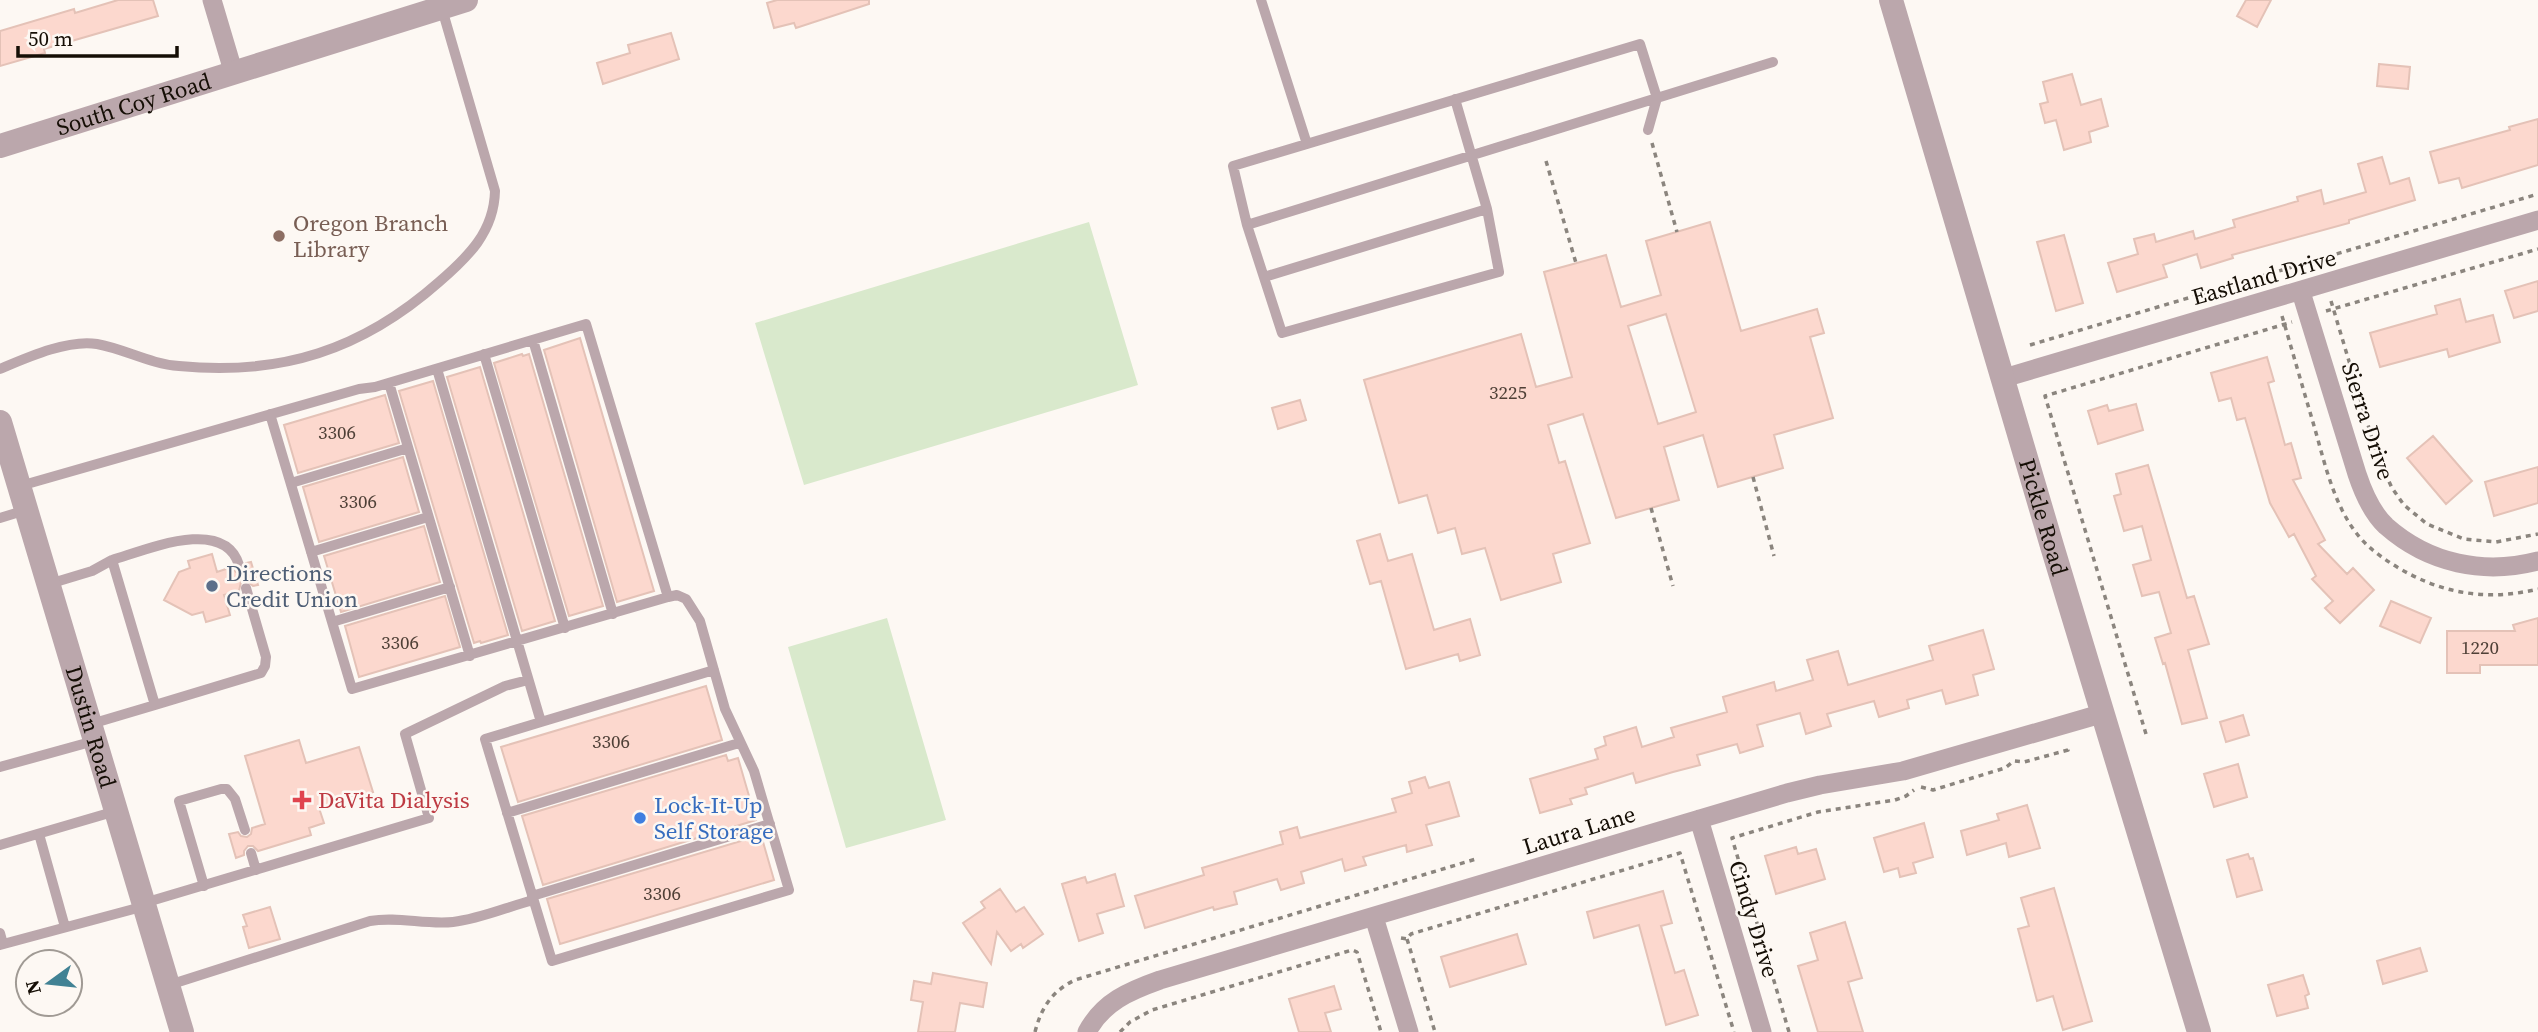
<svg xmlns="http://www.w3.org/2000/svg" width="2538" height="1032" viewBox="0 0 2538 1032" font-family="'Source Serif 4',serif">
  <rect width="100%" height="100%" fill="#fdf8f3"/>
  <path fill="#d9e9cc" d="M 1089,222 L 1138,385 L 804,485 L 755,323 Z
    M 887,618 L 946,820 L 846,848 L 788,647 Z"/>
  <path fill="#fcd8ce" stroke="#e4c2b7" stroke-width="2" fill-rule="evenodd" d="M 118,0 L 153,0 L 158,16 L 44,49 L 45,53 L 0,66 L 0,31 L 74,9 L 75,13 Z
    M 777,0 L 869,0 L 869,4 L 796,28 L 794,23 L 774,28 L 767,3 Z
    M 2246,0 L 2271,0 L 2257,27 L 2237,16 Z
    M 671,33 L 679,59 L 603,84 L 597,63 L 630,53 L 628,45 Z
    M 2379,64 L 2410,67 L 2408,89 L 2377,86 Z
    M 2072,74 L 2081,105 L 2101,99 L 2108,126 L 2089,132 L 2091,142 L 2064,150 L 2056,120 L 2045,123 L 2040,104 L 2048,102 L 2043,82 Z
    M 2538,119 L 2538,165 L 2462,188 L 2459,178 L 2439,183 L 2430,152 L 2510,130 L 2509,127 Z
    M 2382,157 L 2390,184 L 2409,178 L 2415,200 L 2349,220 L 2349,223 L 2232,255 L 2233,258 L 2201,268 L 2197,254 L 2163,265 L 2167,277 L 2117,292 L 2108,263 L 2138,254 L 2134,239 L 2154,234 L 2156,242 L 2193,231 L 2195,239 L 2235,227 L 2233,220 L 2298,201 L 2297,197 L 2321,190 L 2324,204 L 2366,192 L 2358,164 Z
    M 1710,222 L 1741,331 L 1817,309 L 1824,333 L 1810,337 L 1833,418 L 1774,435 L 1783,468 L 1718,487 L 1703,435 L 1664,447 L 1679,500 L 1616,518 L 1583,414 L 1548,425 L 1559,463 L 1565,461 L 1590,543 L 1553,554 L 1561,582 L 1501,600 L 1485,548 L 1462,554 L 1455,528 L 1438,533 L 1427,495 L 1399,503 L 1364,380 L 1521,334 L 1536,387 L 1572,377 L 1544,272 L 1606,255 L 1621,307 L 1661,295 L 1646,241 ZM 1666,314 L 1696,412 L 1658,424 L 1628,326 Z
    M 2064,235 L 2083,303 L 2056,311 L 2037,242 Z
    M 2538,281 L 2538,311 L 2514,318 L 2505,291 Z
    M 2460,299 L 2466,322 L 2493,315 L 2500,342 L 2449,357 L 2447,349 L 2380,367 L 2370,333 L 2437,314 L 2435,306 Z
    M 580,338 L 654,591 L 617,602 L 544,350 Z
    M 522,354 L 523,356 L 529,354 L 603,606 L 569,616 L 494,363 Z
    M 2267,357 L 2274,381 L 2268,383 L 2285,445 L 2291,443 L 2301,478 L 2293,480 L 2325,540 L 2318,544 L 2347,574 L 2353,568 L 2374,590 L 2340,623 L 2325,608 L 2333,601 L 2312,579 L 2316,576 L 2294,534 L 2289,537 L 2270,503 L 2245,418 L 2237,420 L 2231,398 L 2219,401 L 2211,373 Z
    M 480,367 L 555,621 L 522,631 L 447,377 Z
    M 433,381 L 508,635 L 481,643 L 480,641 L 474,643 L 399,391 Z
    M 385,395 L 399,443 L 298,473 L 284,425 Z
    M 1300,400 L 1306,420 L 1278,429 L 1272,408 Z
    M 2136,404 L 2143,430 L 2098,444 L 2088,411 L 2107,405 L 2109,411 Z
    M 2433,436 L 2472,481 L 2446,504 L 2407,458 Z
    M 403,457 L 419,512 L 319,542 L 303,487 Z
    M 2148,465 L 2187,598 L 2194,596 L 2209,644 L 2188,650 L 2207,718 L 2182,724 L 2165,663 L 2163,664 L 2155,638 L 2171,633 L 2159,592 L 2142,596 L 2133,565 L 2151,560 L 2142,526 L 2124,531 L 2114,496 L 2121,494 L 2116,474 Z
    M 2538,467 L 2538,503 L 2494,516 L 2485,482 Z
    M 424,526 L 440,582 L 341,612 L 324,556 Z
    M 1380,534 L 1388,561 L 1412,554 L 1434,630 L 1470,619 L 1480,655 L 1460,661 L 1458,654 L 1406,669 L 1381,581 L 1370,584 L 1357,541 Z
    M 212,554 L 217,572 L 232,567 L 236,572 L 242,572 L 246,568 L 246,563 L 251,562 L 258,585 L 253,586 L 247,581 L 241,582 L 239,591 L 224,595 L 230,615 L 206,622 L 203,612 L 192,615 L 164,600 L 179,572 L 190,568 L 188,561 Z
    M 445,596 L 460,647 L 359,677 L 345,626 Z
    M 2391,601 L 2431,618 L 2420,643 L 2380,626 Z
    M 2538,618 L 2538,665 L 2480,665 L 2480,673 L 2447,673 L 2447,631 L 2515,631 L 2513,625 Z
    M 1983,630 L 1994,669 L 1973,675 L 1978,695 L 1946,704 L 1942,690 L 1907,700 L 1909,708 L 1879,717 L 1874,701 L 1827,714 L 1831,726 L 1806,734 L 1800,713 L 1757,725 L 1763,746 L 1740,753 L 1737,744 L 1697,755 L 1700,765 L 1673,772 L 1636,783 L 1633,773 L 1585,788 L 1587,794 L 1570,799 L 1572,804 L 1540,813 L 1530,779 L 1598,759 L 1595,749 L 1606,745 L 1604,737 L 1636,727 L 1642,747 L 1674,737 L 1671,728 L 1727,712 L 1723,697 L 1774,682 L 1776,691 L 1813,680 L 1807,660 L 1838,651 L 1848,685 L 1933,660 L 1929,646 Z
    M 706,686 L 722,740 L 518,802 L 501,747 Z
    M 2243,715 L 2249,735 L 2226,742 L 2220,722 Z
    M 299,740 L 306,763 L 359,747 L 373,792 L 319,808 L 324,823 L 309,828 L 311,835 L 258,851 L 253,846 L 248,846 L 244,851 L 244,855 L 236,858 L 229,834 L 238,832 L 241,836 L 247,837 L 251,834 L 252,828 L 265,824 L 245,756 Z
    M 726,755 L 728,761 L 738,758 L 756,820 L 543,885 L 522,816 Z
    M 2238,764 L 2247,797 L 2214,807 L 2204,774 Z
    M 1425,777 L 1429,788 L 1449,782 L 1459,816 L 1426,825 L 1432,845 L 1407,852 L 1406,845 L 1363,857 L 1366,865 L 1345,871 L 1342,859 L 1301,872 L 1304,883 L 1281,890 L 1277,879 L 1234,892 L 1237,904 L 1214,910 L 1213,907 L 1145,928 L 1135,896 L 1204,875 L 1202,868 L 1283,844 L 1280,832 L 1297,827 L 1300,838 L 1396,812 L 1392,799 L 1412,793 L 1409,782 Z
    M 2027,805 L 2040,848 L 2009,857 L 2006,843 L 1967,855 L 1961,831 L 1999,820 L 1997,814 Z
    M 1924,823 L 1933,857 L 1913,863 L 1916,873 L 1900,877 L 1898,868 L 1884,872 L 1874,838 Z
    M 761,835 L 774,880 L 560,944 L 547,899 Z
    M 1796,847 L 1798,854 L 1816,849 L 1825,879 L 1776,894 L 1765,856 Z
    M 2248,854 L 2250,859 L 2253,858 L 2262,890 L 2237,897 L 2227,860 Z
    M 1115,874 L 1124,906 L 1097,914 L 1103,933 L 1079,941 L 1062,884 L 1085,877 L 1087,883 Z
    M 2054,888 L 2092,1021 L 2063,1030 L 2053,996 L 2037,1001 L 2018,929 L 2029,926 L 2021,898 Z
    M 1000,889 L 1016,912 L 1024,907 L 1043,934 L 1023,948 L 1021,944 L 1011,951 L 997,932 L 991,964 L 963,923 L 985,908 L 981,902 Z
    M 1663,891 L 1672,923 L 1661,926 L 1675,973 L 1684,970 L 1698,1015 L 1666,1025 L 1639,925 L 1594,938 L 1587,912 Z
    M 270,907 L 280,939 L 249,948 L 243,927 L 247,926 L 243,915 Z
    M 1845,922 L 1862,978 L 1848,982 L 1863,1032 L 1818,1032 L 1798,966 L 1818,960 L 1810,933 Z
    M 1517,934 L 1526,964 L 1450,987 L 1441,957 Z
    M 2420,948 L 2427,971 L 2383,984 L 2377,961 Z
    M 933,973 L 987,983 L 983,1007 L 960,1003 L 955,1032 L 918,1032 L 923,1002 L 911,1000 L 914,981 L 931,984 Z
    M 2303,975 L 2309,994 L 2305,996 L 2308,1008 L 2277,1016 L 2268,985 Z
    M 1334,986 L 1341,1009 L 1325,1013 L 1331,1032 L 1299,1032 L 1289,999 Z"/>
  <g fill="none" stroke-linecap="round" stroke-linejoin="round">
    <path stroke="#8b857e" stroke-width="3.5" stroke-dasharray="5 5" stroke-linecap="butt" d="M 1652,143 L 1677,232
      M 1546,161 L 1576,263
      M 2331,301 L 2377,455 L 2392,488 L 2404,505 L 2427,524 L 2464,539 L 2496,542 L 2538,534
      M 2326,311 L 2538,249
      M 2282,316 C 2292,350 2302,385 2312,419 C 2325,462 2334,514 2368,546 C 2385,561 2407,574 2427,582 C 2464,597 2501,598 2538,589
      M 2030,345 L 2538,194
      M 1753,477 L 1774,556
      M 1651,508 L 1673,586
      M 2146,734 L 2045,396 L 2292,322
      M 1921,787 L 1933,790 L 2005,768 L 2014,761 L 2024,762 L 2068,750 L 2067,745
      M 1401,938 L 1407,939 L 1411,934 L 1680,853 L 1734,1032
      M 1407,939 L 1435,1032
      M 1035,1032 C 1041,1008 1052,991 1075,980 L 1476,859
      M 1120,1032 L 1130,1022 L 1152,1010 L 1352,950 L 1357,952 L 1381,1032
      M 1789,1032 L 1732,838 L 1818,812 L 1895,800 L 1906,796 L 1914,790"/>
    <path stroke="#bba7ac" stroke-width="10" d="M 1261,0 L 1307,144
      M 1455,99 L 1487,209 L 1499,272 L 1282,333 L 1247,225 L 1233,166 L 1640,44 L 1657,98 L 1648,130
      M 1247,225 L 1773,62
      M 1264,277 L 1487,209
      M 533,340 L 613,614
      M 484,354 L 565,628
      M 0,369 C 26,358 68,339 97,344 C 125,349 150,364 179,366 C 281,376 362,350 439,282 C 468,257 494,232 495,191 L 442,9
      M 437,369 L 541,722 L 485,739 L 552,961 L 789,890 L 754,771 L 725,709 L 700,621 L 686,599 L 677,595 L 668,597
      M 389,383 L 470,656
      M 291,483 L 408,448
      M 20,486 L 359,389 L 375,387 L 586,324 L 668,597 L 352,689 L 270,414
      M 0,518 L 26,510
      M 311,552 L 428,517
      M 112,560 C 146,550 224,516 239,565
      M 49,584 L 92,571 L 112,560 L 155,705 L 91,724
      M 332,622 L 450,587
      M 155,705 L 261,673 L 265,666 L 266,657 L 246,588
      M 541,722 L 714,670
      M 0,767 L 94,741
      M 507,813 L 739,743
      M 39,834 L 65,927
      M 0,845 L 116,811
      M 251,853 L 256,870
      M 204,886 L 179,801 L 221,789 L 227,789 L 235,799 L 245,830
      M 532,896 L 770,824
      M 144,903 L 429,818 L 405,734 L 505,686 L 528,680
      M 0,933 L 3,944
      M 0,945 L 145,906
      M 169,985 L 370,921 C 398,916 425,925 453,922 C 480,919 507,907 533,900"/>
    <path stroke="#bba7ac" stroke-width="19" d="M 212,0 L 234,74
      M 2301,292 L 2357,474 C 2363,492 2372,513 2386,526 C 2429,564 2484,575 2538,561
      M 2004,378 L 2538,220
      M 1699,819 L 1762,1032
      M 1374,917 L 1409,1032
      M 1087,1032 C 1103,1002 1129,991 1160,980 L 1787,793 L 1820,785 L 1903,771 L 2104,713"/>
    <g stroke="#bba7ac" stroke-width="24">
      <path id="s1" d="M 1891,0 L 2052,546 L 2199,1032"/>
      <path id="s2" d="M 0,146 L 466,0"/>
      <path id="s3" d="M 0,422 L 182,1032"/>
    </g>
  </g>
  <circle fill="#8d6e63" stroke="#fdf8f3" stroke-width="2.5" cx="279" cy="236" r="7"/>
  <circle fill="#5c6f8a" stroke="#fdf8f3" stroke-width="2.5" cx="212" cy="586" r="7"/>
  <path fill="#e0444e" stroke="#fdf8f3" stroke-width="2.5" d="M298.5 789.5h7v7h7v7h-7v7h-7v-7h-7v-7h7z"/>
  <circle fill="#3f7fe0" stroke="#fdf8f3" stroke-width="2.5" cx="640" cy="818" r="7"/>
  <g text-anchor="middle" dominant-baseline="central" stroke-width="5" stroke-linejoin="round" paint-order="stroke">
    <g font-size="19" fill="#4f4037">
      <text x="1508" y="392">3225</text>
      <text x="337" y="432">3306</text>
      <text x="358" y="501">3306</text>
      <text x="400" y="642">3306</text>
      <text x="2480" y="647">1220</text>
      <text x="611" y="741">3306</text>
      <text x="662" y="893">3306</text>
    </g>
    <g font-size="23" fill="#150e05" stroke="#fdf8f3">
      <text stroke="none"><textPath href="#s2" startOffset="140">South Coy Road</textPath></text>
      <text transform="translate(2264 277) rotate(-16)">Eastland Drive</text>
      <text transform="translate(2368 421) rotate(72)">Sierra Drive</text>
      <text stroke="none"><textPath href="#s1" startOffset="539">Pickle Road</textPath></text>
      <text stroke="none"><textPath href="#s3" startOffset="318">Dustin Road</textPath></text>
      <text transform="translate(1579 830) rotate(-17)">Laura Lane</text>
      <text transform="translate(1754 919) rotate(73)">Cindy Drive</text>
    </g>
    <g font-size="23" fill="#785e54" stroke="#fdf8f3" text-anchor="start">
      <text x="293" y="223">Oregon Branch<tspan x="293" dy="26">Library</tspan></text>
    </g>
    <g font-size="23" fill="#4e5e75" stroke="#fdf8f3" text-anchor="start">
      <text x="226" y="573">Directions<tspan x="226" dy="26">Credit Union</tspan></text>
    </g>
    <g font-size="23" fill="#be3a42" stroke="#fdf8f3" text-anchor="start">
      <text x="318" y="800">DaVita Dialysis</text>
    </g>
    <g font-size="23" fill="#366cbe" stroke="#fdf8f3" text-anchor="start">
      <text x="654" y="805">Lock-It-Up<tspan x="654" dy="26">Self Storage</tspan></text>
    </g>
  </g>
  <g transform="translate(49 983) rotate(255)"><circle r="33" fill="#fdf8f3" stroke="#a09a94" stroke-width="2"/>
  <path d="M0-5L12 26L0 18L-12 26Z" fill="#418294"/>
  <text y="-10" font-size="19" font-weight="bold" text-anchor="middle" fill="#150e05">N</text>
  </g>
  <path d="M18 46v10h159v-10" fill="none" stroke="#150e05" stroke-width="3.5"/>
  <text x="28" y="46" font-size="21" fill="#150e05" stroke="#fdf8f3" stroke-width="5" paint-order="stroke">50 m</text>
</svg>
